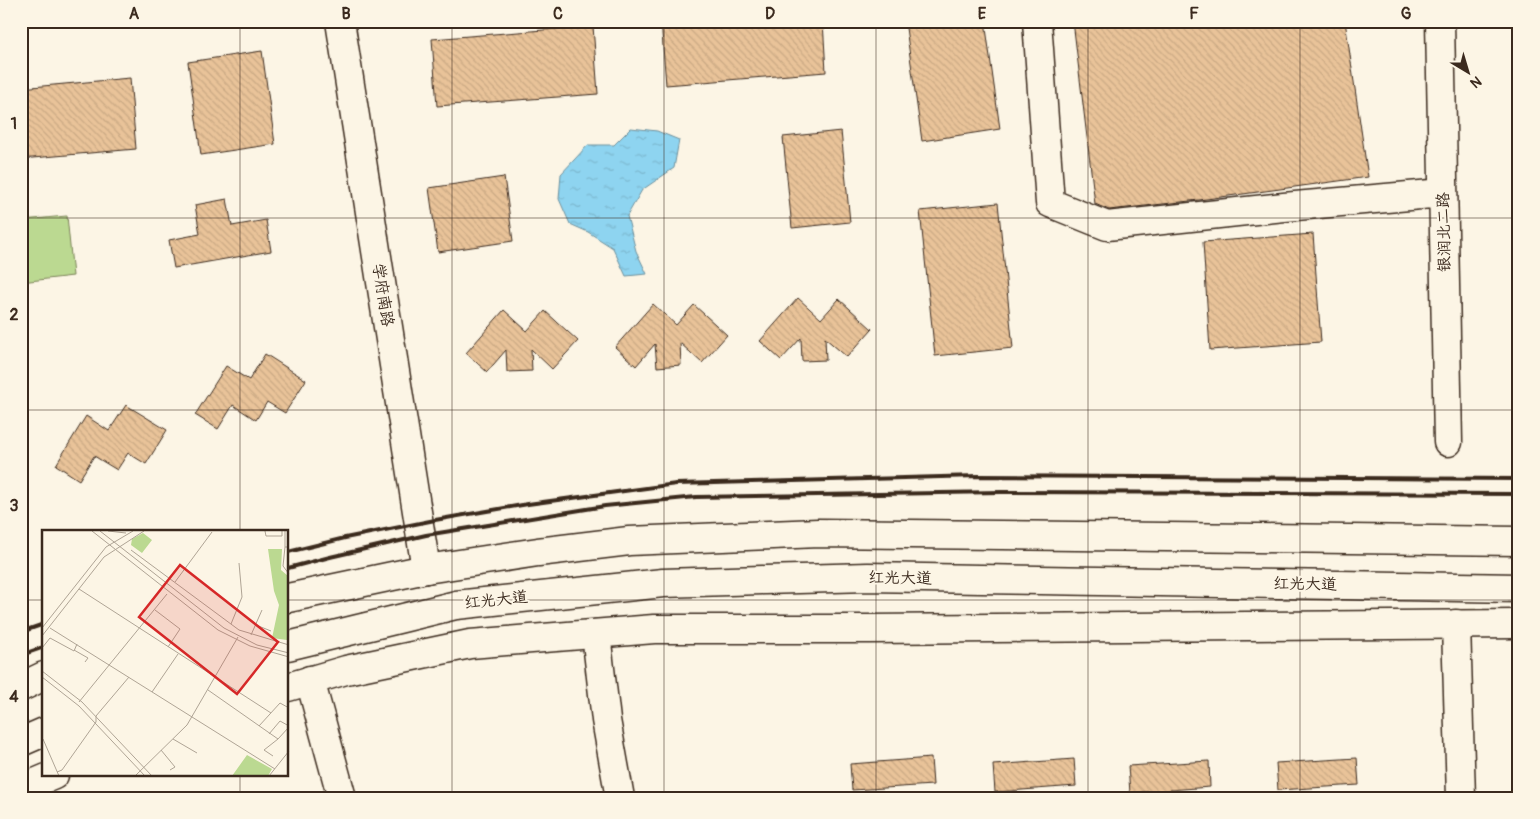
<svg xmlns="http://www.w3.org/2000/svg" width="1540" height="819" viewBox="0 0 1540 819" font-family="Pangolin,'LXGW WenKai TC',sans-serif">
  <defs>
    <pattern id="water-ripples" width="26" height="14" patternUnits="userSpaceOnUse" patternTransform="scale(1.25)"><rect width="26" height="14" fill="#8ed4f0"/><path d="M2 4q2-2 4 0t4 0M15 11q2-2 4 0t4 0" fill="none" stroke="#7bb6cd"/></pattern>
    <pattern id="building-back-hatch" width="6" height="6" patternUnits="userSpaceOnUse" patternTransform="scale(1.25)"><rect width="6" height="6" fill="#e9c399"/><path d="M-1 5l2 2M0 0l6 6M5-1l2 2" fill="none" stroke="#c9a883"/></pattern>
  </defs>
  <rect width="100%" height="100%" fill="#fcf5e5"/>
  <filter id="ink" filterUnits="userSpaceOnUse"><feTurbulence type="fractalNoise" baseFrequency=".02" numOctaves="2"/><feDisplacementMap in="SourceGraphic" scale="10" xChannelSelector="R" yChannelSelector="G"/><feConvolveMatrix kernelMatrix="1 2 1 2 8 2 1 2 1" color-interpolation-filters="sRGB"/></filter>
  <g filter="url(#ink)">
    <path fill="#bbd991" stroke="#7b8258" d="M 67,216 L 73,276 L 21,282 L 21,220 Z"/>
    <path fill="url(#water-ripples)" stroke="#6d909c" d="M 631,128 L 657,131 L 679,140 L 674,168 L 642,190 L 627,216 L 636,251 L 647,274 L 626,276 L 613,248 L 588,232 L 570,224 L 559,199 L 561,174 L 588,145 L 614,145 Z"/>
    <path fill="url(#building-back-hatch)" stroke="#3b2a1e" d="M 661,21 L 823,21 L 826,72 L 666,85 Z
      M 905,21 L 985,21 L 1000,129 L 922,141 Z
      M 1073,21 L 1345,21 L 1368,177 L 1199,200 L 1109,210 L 1095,204 Z
      M 593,26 L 598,94 L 437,106 L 432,39 Z
      M 262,51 L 275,144 L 201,155 L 188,62 Z
      M 130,78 L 136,149 L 21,159 L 21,88 Z
      M 841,131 L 850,222 L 792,228 L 783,137 Z
      M 504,177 L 513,241 L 438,252 L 429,188 Z
      M 227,199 L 232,226 L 266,220 L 271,251 L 174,268 L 169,240 L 200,234 L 195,205 Z
      M 998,203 L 1013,348 L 935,356 L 920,211 Z
      M 1313,234 L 1321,342 L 1210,350 L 1203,242 Z
      M 798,298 L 821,319 L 839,299 L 872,329 L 847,357 L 825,338 L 826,360 L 802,361 L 801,338 L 781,360 L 760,341 Z
      M 653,304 L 676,325 L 694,305 L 727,335 L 702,363 L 680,343 L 681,365 L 657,367 L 655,344 L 636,366 L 615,347 Z
      M 504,310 L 527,331 L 545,311 L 578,341 L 552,369 L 531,349 L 532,371 L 507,372 L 506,350 L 487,372 L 466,353 Z
      M 265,354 L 306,380 L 285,413 L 267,402 L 256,420 L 233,405 L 218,429 L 195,415 L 226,366 L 249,380 Z
      M 126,405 L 167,430 L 146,464 L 128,453 L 117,470 L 94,456 L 79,480 L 56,465 L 86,416 L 109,431 Z
      M 931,758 L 933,785 L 852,790 L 850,764 Z
      M 1357,758 L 1359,785 L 1278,790 L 1276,763 Z
      M 1074,759 L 1076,786 L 995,792 L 993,765 Z
      M 1209,761 L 1210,787 L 1130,793 L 1128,766 Z"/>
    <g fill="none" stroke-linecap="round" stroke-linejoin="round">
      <g stroke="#3b2a1e" stroke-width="31">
        <path id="minor" d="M 340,21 L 426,569
          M 1037,21 L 1050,203 L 1107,226 L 1284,207 L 1443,193
          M 1440,21 L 1448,442
          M 1456,624 L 1461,798
          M 596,634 L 606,720 L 620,798
          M 310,680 L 342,798"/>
      </g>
      <g stroke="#3b2a1e" stroke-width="31">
        <path id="major" d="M 288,687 L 346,670 L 470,644 L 654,629 L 870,629 L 1519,624
          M 21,789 L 54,775"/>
      </g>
      <g stroke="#3b2a1e" stroke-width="31">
        <path id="highway" d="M 288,598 L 426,569 L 538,552 L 629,541 L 818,533 L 1519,541
          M 288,646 L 456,605 L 663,583 L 868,577 L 1519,588
          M 21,687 L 44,676
          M 21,742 L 44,732"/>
      </g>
      <use href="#minor" stroke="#fcf5e5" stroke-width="28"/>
      <use href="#major" stroke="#fcf5e5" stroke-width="28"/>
      <use href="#highway" stroke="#fcf5e5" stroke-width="28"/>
      <path stroke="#3b2a1e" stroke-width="4" d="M 288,552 L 345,538 L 435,520 L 528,504 L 676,484 L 978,476 L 1519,479
        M 288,568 L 330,557 L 426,535 L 605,506 L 696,497 L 1001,492 L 1519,494
        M 21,632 L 44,624
        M 21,655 L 44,647"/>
    </g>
  </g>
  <path fill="none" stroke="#3b2a1e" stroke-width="1" stroke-opacity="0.55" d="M 240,21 L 240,532M 452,21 L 452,798M 664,21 L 664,798M 876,21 L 876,798M 1088,21 L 1088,798M 1300,21 L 1300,798M 21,218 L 1519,218M 21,410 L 1519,410M 21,600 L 44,600M 288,600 L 1519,600M 240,775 L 240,798"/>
  <g text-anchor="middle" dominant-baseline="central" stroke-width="4" stroke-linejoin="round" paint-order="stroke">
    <g font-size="16" fill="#3b2a1e" stroke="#fcf5e5">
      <text transform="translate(1444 232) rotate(-91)">银润北二路</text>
      <text transform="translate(383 295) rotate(81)">学府南路</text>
      <text transform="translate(900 578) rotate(1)">红光大道</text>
      <text transform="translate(1305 584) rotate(1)">红光大道</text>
      <text transform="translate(496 600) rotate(-6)">红光大道</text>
    </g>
  </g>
  <g transform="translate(42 530)">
    <rect width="246" height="246" fill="#fcf5e5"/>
    <path d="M 101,3 L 110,10 L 100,23 L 89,15 L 90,9 ZM 226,19 L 240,19 L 239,40 L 246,46 L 245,110 L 230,108 L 237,75 L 232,61 ZM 205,225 L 230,239 L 226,246 L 190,246 Z" fill="#bbd991"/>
    <path fill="none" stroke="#afa495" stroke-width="1" d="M 50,1 L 176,100 L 208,116 L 247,127M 58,1 L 182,98 L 215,115 L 247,123M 66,1 L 84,3M 223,1 L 224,6 L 240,6 L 240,1M 243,1 L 243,17M 247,17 L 243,17 L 241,36 L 247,44M 89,20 L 197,100 L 247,115M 133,52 L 170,2M 37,59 L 229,183M 113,80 L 138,99 L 126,117M 189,94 L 200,67 L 197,33M 214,95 L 229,101M 0,98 L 64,17 L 91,1M 8,98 L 233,239M 209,105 L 220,80M 0,106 L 62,27 L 102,1M 0,118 L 8,108 L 32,121 L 35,114M 32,120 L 46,128 L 43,132M 0,141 L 40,172 L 110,246M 0,147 L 37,176 L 103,246M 166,160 L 236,209 L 247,197M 110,162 L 136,124M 37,172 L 125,64M 217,196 L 238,173 L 247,178M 227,204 L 238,191 L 247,196M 1,209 L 17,246M 131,209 L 155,223M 119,220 L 133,237 L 128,240M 231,226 L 222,220 L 236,209M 15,242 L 20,240 L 54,192 L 54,186 L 87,147M 93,246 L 145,195 L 196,107M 227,246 L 247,221"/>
    <path fill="#d62828" fill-opacity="0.15" stroke="#d62828" stroke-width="2.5" d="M 138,35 L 236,112 L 195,164 L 97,87 Z"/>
    <rect width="246" height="246" fill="none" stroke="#3b2a1e" stroke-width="2.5"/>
  </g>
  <rect width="1540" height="819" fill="none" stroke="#fcf5e5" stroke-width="55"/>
  <g transform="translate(1468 72) rotate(142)" stroke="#fcf5e5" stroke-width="4" paint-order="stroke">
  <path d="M0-4L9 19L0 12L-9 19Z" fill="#3b2a1e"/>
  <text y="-8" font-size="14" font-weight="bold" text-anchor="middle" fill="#3b2a1e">N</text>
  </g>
  <rect x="28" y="28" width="1484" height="764" fill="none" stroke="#3b2a1e" stroke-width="2"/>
  <g font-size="16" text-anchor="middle" font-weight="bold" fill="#3b2a1e">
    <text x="134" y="19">A</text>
    <text x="346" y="19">B</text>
    <text x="558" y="19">C</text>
    <text x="770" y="19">D</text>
    <text x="982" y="19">E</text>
    <text x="1194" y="19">F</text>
    <text x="1406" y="19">G</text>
    <text x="14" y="129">1</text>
    <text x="14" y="320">2</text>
    <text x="14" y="511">3</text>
    <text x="14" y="702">4</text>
  </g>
</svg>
